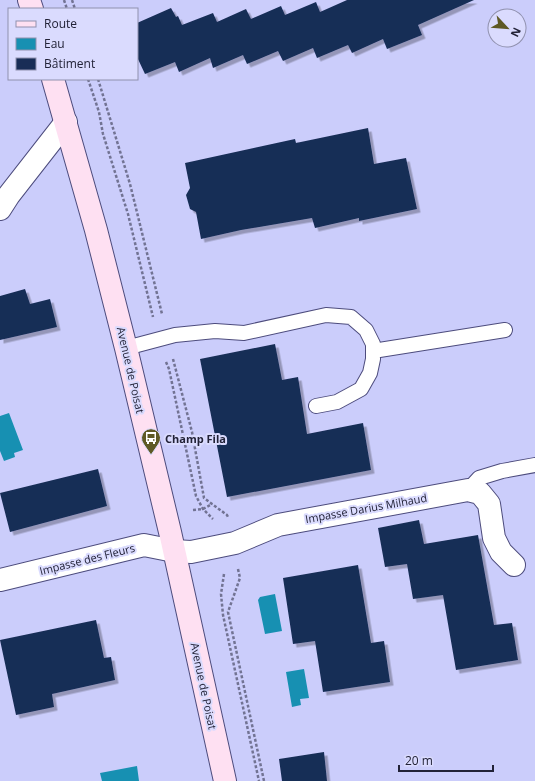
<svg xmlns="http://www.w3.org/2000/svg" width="535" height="781" viewBox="0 0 535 781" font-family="'Open Sans',sans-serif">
  <defs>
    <filter id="shadow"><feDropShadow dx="3.5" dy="3.5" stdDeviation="0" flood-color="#0004"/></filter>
  </defs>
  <rect width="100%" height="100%" fill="#cbcdfb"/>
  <path fill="#1790b2" d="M 9,413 L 23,450 L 14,453 L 15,457 L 4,461 L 0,451 L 0,416 Z
    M 275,594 L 282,631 L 265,634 L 258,600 L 260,597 Z
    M 304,669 L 309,698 L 300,699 L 301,705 L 292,707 L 286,672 Z
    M 137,766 L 139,781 L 102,781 L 100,773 Z"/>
  <path fill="#192d56" filter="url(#shadow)" d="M 347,0 L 474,0 L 418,25 L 422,35 L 387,49 L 383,39 L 352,53 L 348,45 L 317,58 L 313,48 L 283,61 L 278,51 L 247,64 L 243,55 L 213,68 L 210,58 L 179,72 L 175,62 L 145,74 L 137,57 L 137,23 L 171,8 L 176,17 L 178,16 L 182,25 L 213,13 L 217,22 L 246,9 L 251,19 L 281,6 L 285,15 L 316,2 L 320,12 Z
    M 368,128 L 374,164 L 406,158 L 417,209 L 359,221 L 359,218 L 315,228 L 312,218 L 241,230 L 201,239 L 196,212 L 190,209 L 186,195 L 190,188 L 185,163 L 295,139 L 296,143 Z
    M 25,289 L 30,304 L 50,299 L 57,327 L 0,340 L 0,296 Z
    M 275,344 L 282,380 L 298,377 L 307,434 L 363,423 L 371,470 L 227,497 L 200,359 Z
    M 98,469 L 107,506 L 10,532 L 0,493 Z
    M 419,520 L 424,544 L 478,535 L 494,625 L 512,623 L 518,660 L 456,670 L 443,595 L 413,599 L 407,564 L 385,567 L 378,528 Z
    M 358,565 L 371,643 L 384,641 L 390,682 L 323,692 L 315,641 L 293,644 L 283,578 Z
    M 96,620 L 104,658 L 111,657 L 115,680 L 52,694 L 54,707 L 16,715 L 0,640 Z
    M 324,752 L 327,781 L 282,781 L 279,759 Z"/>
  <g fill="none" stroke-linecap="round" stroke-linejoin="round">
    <g stroke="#4d4c7d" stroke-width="16">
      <path id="lane" d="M 126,348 L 175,335 L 215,331 L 244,333 L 326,315 L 351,317 L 366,330 L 373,344 L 373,359 L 370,373 L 361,389 L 337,402 L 316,406
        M 373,351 L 505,330
        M 468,490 L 479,478 L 502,471 L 535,465"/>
    </g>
    <g stroke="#4d4c7d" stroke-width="24">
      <path id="street" d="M 0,209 L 9,195 L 66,122
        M 0,580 L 144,545 L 174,551 L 191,552 L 235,543 L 278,525 L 468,490 L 480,493 L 489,504 L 494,538 L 501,552 L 514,565"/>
    </g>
    <g stroke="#4d4c7d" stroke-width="24">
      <path id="secondary" d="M 29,0 L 32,9
        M 53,79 L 96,230 L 126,348 L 170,532 L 225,781"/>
    </g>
    <path stroke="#727393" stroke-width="2.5" stroke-dasharray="3 2" stroke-linecap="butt" d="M 64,0 L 67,9
      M 72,0 L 75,9
      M 88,79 L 99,112 L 103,134 L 128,214 L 153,317
      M 98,79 L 130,184 L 162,314
      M 173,359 L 192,432 L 204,498 L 227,515 L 228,517
      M 166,362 L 169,369 L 196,496 L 203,509 L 213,519
      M 193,510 L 203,509 L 212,504
      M 238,569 L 240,578 L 228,612 L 264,781
      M 224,574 L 221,594 L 223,615 L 259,781"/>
    <use href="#lane" stroke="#fff" stroke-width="14"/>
    <use href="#street" stroke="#fff" stroke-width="22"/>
    <use href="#secondary" stroke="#fee0f2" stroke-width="22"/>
  </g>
  <defs>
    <g id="bus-pin" transform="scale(1)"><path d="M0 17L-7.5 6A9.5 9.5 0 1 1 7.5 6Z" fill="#5e5925" stroke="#dadbfe"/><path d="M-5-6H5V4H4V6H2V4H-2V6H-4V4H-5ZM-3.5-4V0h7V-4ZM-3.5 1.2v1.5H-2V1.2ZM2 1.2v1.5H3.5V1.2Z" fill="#fff"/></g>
  </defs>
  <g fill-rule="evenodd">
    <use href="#bus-pin" x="151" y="438"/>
  </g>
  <g text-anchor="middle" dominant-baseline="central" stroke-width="4" stroke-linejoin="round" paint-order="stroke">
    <g font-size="11" fill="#222237" stroke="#dadbfe">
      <text transform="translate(131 370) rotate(77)">Avenue de Poisat</text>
      <text transform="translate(366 508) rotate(-10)">Impasse Darius Milhaud</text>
      <text transform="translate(87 559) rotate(-14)">Impasse des Fleurs</text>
      <text transform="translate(204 686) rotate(78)">Avenue de Poisat</text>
    </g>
    <g font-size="11" font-weight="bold" fill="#222237" stroke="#dadbfe" text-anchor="start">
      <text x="165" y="438">Champ Fila</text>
    </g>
  </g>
  <rect x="8" y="8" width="130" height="72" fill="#dadbfe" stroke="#9091ae"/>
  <rect x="16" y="21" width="20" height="6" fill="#fee0f2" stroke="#9091ae"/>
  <text x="44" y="28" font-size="12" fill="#222237">Route</text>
  <rect x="16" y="38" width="20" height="12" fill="#1790b2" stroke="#9091ae"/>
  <text x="44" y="48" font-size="12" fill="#222237">Eau</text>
  <rect x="16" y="58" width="20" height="12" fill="#192d56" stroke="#9091ae"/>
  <text x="44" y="68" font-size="12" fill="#222237">Bâtiment</text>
  <g transform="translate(507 28) rotate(116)"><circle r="19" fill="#dadbfe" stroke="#9091ae"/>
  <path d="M0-3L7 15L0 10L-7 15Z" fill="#5e5925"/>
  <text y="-6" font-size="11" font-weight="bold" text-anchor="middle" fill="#222237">N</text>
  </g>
  <path d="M399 765v6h94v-6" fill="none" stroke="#222237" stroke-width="2"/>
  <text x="405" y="765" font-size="12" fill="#222237" stroke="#dadbfe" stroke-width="3" paint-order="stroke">20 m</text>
</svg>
